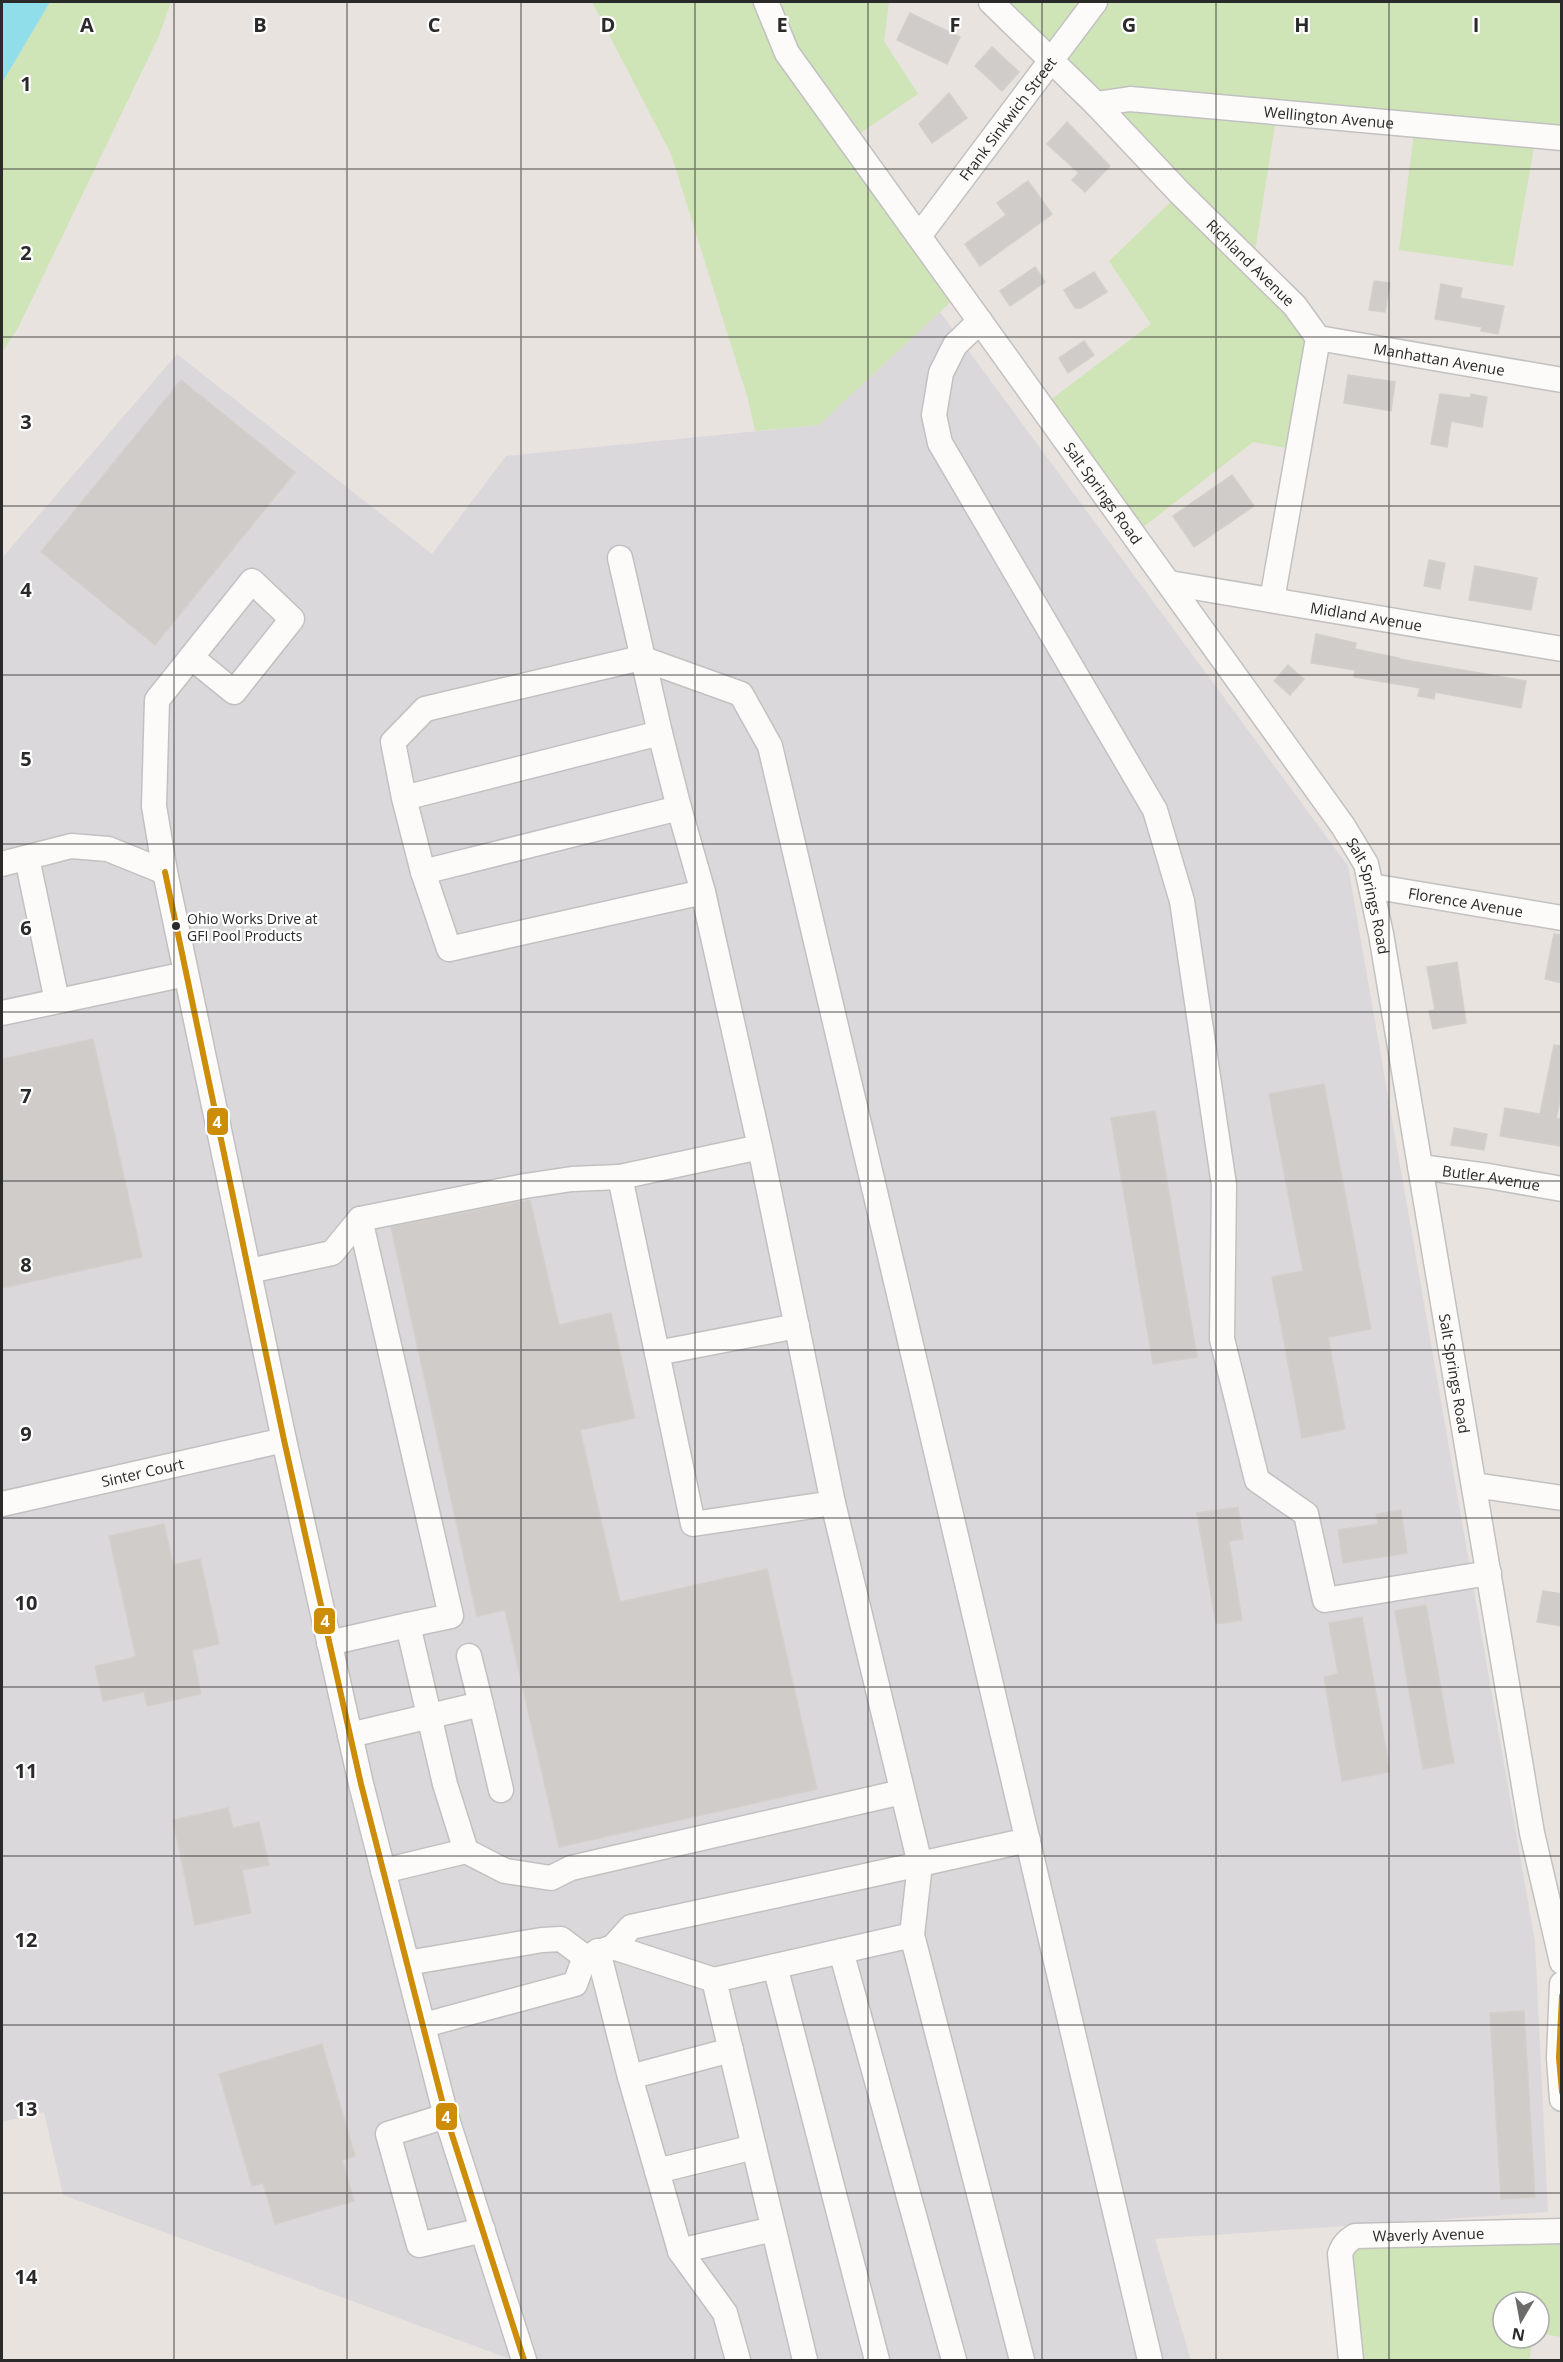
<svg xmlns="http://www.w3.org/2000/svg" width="1563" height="2362" viewBox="0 0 1563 2362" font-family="'Open Sans',sans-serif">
  <rect width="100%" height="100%" fill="#e8e3df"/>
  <path fill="#dbd8db" d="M 940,312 L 1348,866 L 1535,1942 L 1548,2212 L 1155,2239 L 1191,2360 L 513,2360 L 63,2195 L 44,2112 L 2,2122 L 2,558 L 177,354 L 432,554 L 506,456 L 819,425 Z"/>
  <path fill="#cfe4b7" d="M 50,2 L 171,2 L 158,38 L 18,328 L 2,352 L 2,83 Z
    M 592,2 L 889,2 L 884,41 L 918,94 L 850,140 L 960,293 L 819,425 L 755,431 L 748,399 L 671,154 Z
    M 991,2 L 1561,2 L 1561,138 L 1536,136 L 1513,266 L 1399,250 L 1415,125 L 1277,113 L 1253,264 L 1308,323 L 1298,450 L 1253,442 L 1133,535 L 1041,407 L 1151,324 L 1109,261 L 1180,193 Z
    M 1561,2231 L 1561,2337 L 1539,2333 L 1539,2302 L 1503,2302 L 1503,2338 L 1533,2338 L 1529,2360 L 1351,2360 L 1343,2246 Z"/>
  <path fill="#91deeb" d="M 2,2 L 50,2 L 2,83 Z"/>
  <path fill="#cfccc9" stroke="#d3cfcb" stroke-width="1.5" d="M 910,13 L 960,37 L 947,64 L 897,40 Z
    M 992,47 L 1019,72 L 1002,91 L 975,66 Z
    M 949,93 L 967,118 L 932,143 L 919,124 Z
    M 1067,122 L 1110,166 L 1085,192 L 1072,180 L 1079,173 L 1047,144 Z
    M 1028,181 L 1052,214 L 980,266 L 965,244 L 1006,215 L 997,203 Z
    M 1035,267 L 1045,282 L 1010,306 L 1000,291 Z
    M 1094,272 L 1107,292 L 1081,308 L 1075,308 L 1064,290 Z
    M 1374,281 L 1390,283 L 1385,312 L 1369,310 Z
    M 1441,284 L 1462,288 L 1460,298 L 1504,306 L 1498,334 L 1481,331 L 1482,327 L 1435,319 Z
    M 1084,341 L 1094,355 L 1068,373 L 1059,358 Z
    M 1348,375 L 1395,382 L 1391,411 L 1344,403 Z
    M 181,380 L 295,472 L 155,645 L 41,552 Z
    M 1440,394 L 1470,398 L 1471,394 L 1487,397 L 1482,427 L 1451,421 L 1447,447 L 1431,444 Z
    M 1232,475 L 1254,506 L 1194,547 L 1173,516 Z
    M 1429,560 L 1445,563 L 1440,589 L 1424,586 Z
    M 1475,566 L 1537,578 L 1531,610 L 1469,600 Z
    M 1316,634 L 1356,643 L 1355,649 L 1399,658 L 1399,659 L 1526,681 L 1521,708 L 1435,692 L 1434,699 L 1418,696 L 1420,688 L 1354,677 L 1355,670 L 1311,663 Z
    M 1288,665 L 1304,679 L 1290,695 L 1274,681 Z
    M 1554,934 L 1562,935 L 1562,983 L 1545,979 Z
    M 1457,962 L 1466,1023 L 1433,1029 L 1429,1011 L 1435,1010 L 1427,967 Z
    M 93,1039 L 142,1257 L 2,1288 L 2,1059 Z
    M 1554,1045 L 1562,1046 L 1562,1092 L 1556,1118 L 1562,1119 L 1562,1146 L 1500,1136 L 1505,1108 L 1540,1114 Z
    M 1324,1084 L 1371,1329 L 1328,1337 L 1345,1429 L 1302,1438 L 1272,1277 L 1303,1271 L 1269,1094 Z
    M 1155,1111 L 1197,1357 L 1153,1364 L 1111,1118 Z
    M 1454,1128 L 1487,1134 L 1484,1150 L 1451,1145 Z
    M 530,1200 L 559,1325 L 611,1313 L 635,1418 L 580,1430 L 620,1602 L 767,1569 L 817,1789 L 559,1847 L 505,1610 L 477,1616 L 391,1227 Z
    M 1238,1507 L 1243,1539 L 1229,1541 L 1242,1620 L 1216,1624 L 1197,1513 Z
    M 1401,1510 L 1407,1553 L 1343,1563 L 1338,1530 L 1378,1524 L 1376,1514 Z
    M 164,1524 L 173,1565 L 200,1559 L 219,1644 L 192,1650 L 201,1694 L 147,1706 L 144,1692 L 103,1701 L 95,1666 L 136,1657 L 109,1536 Z
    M 1543,1591 L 1562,1594 L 1562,1626 L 1537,1622 Z
    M 1426,1605 L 1454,1763 L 1423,1769 L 1395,1611 Z
    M 1362,1617 L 1390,1772 L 1342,1781 L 1324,1677 L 1338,1674 L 1329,1623 Z
    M 228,1808 L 233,1828 L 259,1822 L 269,1865 L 242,1870 L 251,1913 L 195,1925 L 173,1820 Z
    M 1524,2011 L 1535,2197 L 1501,2199 L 1490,2013 Z
    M 322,2044 L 355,2156 L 342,2160 L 354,2201 L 275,2224 L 263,2183 L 252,2186 L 219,2074 Z"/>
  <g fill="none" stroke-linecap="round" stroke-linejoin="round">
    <g stroke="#c2c1c1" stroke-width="27">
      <g id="minor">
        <path id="s1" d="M 766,2 L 787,53 L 1343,826 L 1366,864 L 1381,934 L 1532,1833 L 1562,1962"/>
        <path id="s2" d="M 991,2 L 1096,104 L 1180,193 L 1295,306 L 1318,338 L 1272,600"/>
        <path id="s3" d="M 1096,104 L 1130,99 L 1562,138"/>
        <path id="s4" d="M 919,236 L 1095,2"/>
        <path d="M 980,321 L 955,345 L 941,373 L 934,415 L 940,443 L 1155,810 L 1182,901 L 1224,1185 L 1222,1339 L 1257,1480 L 1306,1514 L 1325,1600 L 1489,1573"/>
        <path id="s5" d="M 1318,338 L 1562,380"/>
        <path d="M 620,558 L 660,733"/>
        <path id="s6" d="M 1169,583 L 1562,649"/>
        <path d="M 191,657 L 234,692 L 292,619 L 252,581 L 157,700 L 154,806 L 165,872 L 284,1440 L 361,1784 L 446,2116 L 524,2360"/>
        <path d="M 404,798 L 660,733 L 679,808 L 423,872 L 404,798 L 393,742 L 425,709 L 641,658 L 741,694 L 770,746 L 1150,2360"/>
        <path d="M 27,858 L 57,1001"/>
        <path d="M 2,864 L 71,846 L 108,849 L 165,872"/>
        <path d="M 423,872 L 449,949 L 703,892 L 679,808"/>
        <path id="s7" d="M 1371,886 L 1562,918"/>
        <path d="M 703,892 L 760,1147 L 620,1177 L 693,1524 L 833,1503 L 760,1147"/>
        <path d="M 2,1013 L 186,974"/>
        <path id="s8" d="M 1420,1167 L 1488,1176 L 1562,1189"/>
        <path d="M 360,1219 L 451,1616 L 408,1625"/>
        <path d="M 249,1271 L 332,1253 L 360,1219 L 525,1186 L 572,1179 L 620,1177"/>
        <path d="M 657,1353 L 797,1326"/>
        <path d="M 1474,1485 L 1562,1498"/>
        <path d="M 833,1503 L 920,1864 L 1028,1840"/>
        <path id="s9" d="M 2,1504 L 284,1440"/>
        <path d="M 329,1643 L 408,1625 L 445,1784 L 466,1851 L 383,1871"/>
        <path d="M 469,1656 L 481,1704"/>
        <path d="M 350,1735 L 481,1704 L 501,1790"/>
        <path d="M 466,1851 L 505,1871 L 551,1878 L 571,1868 L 902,1792"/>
        <path d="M 613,1947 L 631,1927 L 920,1864 L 912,1935"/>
        <path d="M 598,1951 L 630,2077 L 680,2251 L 725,2313 L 738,2360"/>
        <path d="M 841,1951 L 954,2360"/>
        <path d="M 407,1963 L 542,1940 L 561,1939 L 585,1957"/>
        <path d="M 775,1966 L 877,2360"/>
        <path d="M 1562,1984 L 1559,2058 L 1562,2099"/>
        <path d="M 424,2025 L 575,1984 L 585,1957 L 613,1947 L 714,1980"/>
        <path d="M 630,2077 L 731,2050"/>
        <path d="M 446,2116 L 388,2134 L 419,2245 L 483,2230"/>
        <path d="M 657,2171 L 754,2147"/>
        <path d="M 680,2251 L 773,2229"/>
        <path d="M 805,2360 L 714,1980 L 912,1935 L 1022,2360"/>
        <path id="s10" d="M 1351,2360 L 1340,2254 C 1343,2245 1347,2241 1355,2236 L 1562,2231"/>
      </g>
    </g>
    <use href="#minor" stroke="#fcfbfa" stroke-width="24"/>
    <g stroke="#fff" stroke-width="10">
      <path id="bus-1" d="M 165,872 L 284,1440 L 361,1784 L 446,2116 L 524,2360
        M 1562,1996 L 1559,2058 L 1562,2092"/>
    </g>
    <use href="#bus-1" stroke="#ce8d08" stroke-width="6"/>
  </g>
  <path fill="none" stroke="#2a2a2a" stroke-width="1.5" stroke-opacity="0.55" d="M 174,2 L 174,2360M 347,2 L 347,2360M 521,2 L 521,2360M 695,2 L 695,2360M 868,2 L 868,2360M 1042,2 L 1042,2360M 1216,2 L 1216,2360M 1389,2 L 1389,2360M 2,169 L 1562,169M 2,337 L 1562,337M 2,506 L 1562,506M 2,675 L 1562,675M 2,844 L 1562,844M 2,1012 L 1562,1012M 2,1181 L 1562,1181M 2,1350 L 1562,1350M 2,1518 L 1562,1518M 2,1687 L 1562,1687M 2,1856 L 1562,1856M 2,2025 L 1562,2025M 2,2193 L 1562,2193"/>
  <circle fill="#2a2a2a" stroke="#fff" stroke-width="2" cx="176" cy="926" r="5"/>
  <g text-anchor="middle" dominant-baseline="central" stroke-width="4.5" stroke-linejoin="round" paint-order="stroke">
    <g font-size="14" fill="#2a2a2a" stroke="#fff" text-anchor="start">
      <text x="187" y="918">Ohio Works Drive at<tspan x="187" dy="17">GFI Pool Products</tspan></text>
    </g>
    <g font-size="15" fill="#2a2a2a" stroke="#fff">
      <text stroke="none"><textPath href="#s3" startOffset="234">Wellington Avenue</textPath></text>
      <text stroke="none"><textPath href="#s4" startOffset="147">Frank Sinkwich Street</textPath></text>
      <text stroke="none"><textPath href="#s2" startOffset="368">Richland Avenue</textPath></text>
      <text stroke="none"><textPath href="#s5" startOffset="123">Manhattan Avenue</textPath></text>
      <text stroke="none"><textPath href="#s1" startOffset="597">Salt Springs Road</textPath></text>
      <text stroke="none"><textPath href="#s6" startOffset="200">Midland Avenue</textPath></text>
      <text stroke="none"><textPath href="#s1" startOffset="1083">Salt Springs Road</textPath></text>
      <text stroke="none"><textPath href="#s7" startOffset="96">Florence Avenue</textPath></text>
      <text stroke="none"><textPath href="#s8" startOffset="72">Butler Avenue</textPath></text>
      <text stroke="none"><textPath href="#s1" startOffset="1569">Salt Springs Road</textPath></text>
      <text stroke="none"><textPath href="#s9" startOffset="144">Sinter Court</textPath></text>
      <text stroke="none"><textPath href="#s10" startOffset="204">Waverly Avenue</textPath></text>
    </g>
  </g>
  <g font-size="20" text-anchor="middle" font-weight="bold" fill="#2a2a2a" stroke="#fff" stroke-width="4.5" stroke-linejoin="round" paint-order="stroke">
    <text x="87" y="32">A</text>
    <text x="260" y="32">B</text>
    <text x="434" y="32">C</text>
    <text x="608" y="32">D</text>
    <text x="782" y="32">E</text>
    <text x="955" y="32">F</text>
    <text x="1129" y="32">G</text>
    <text x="1302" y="32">H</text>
    <text x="1476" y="32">I</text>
    <text x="26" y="91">1</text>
    <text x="26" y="260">2</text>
    <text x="26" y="429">3</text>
    <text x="26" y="597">4</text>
    <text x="26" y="766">5</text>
    <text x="26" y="935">6</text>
    <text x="26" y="1103">7</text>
    <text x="26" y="1272">8</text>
    <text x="26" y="1441">9</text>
    <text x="26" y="1610">10</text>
    <text x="26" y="1778">11</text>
    <text x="26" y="1947">12</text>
    <text x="26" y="2116">13</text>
    <text x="26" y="2284">14</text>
  </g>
  <g stroke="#fff" stroke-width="2">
    <rect x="206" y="1107" width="23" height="29" rx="6" fill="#ce8d08"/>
    <rect x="313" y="1607" width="23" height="28" rx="6" fill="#ce8d08"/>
    <rect x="435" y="2102" width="23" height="29" rx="6" fill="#ce8d08"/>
  </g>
  <g font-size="16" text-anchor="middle" font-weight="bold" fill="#fff">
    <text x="217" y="1128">4</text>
    <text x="325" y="1627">4</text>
    <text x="446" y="2123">4</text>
  </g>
  <rect width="1563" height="2362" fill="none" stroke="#2a2a2a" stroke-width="6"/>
  <g transform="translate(1521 2320) rotate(190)"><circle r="28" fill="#ffffff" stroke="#aaaaaa" stroke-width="1.5"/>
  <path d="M0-4.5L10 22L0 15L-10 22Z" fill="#6c6b69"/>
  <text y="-9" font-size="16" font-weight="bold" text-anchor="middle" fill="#2a2a2a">N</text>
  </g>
</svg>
